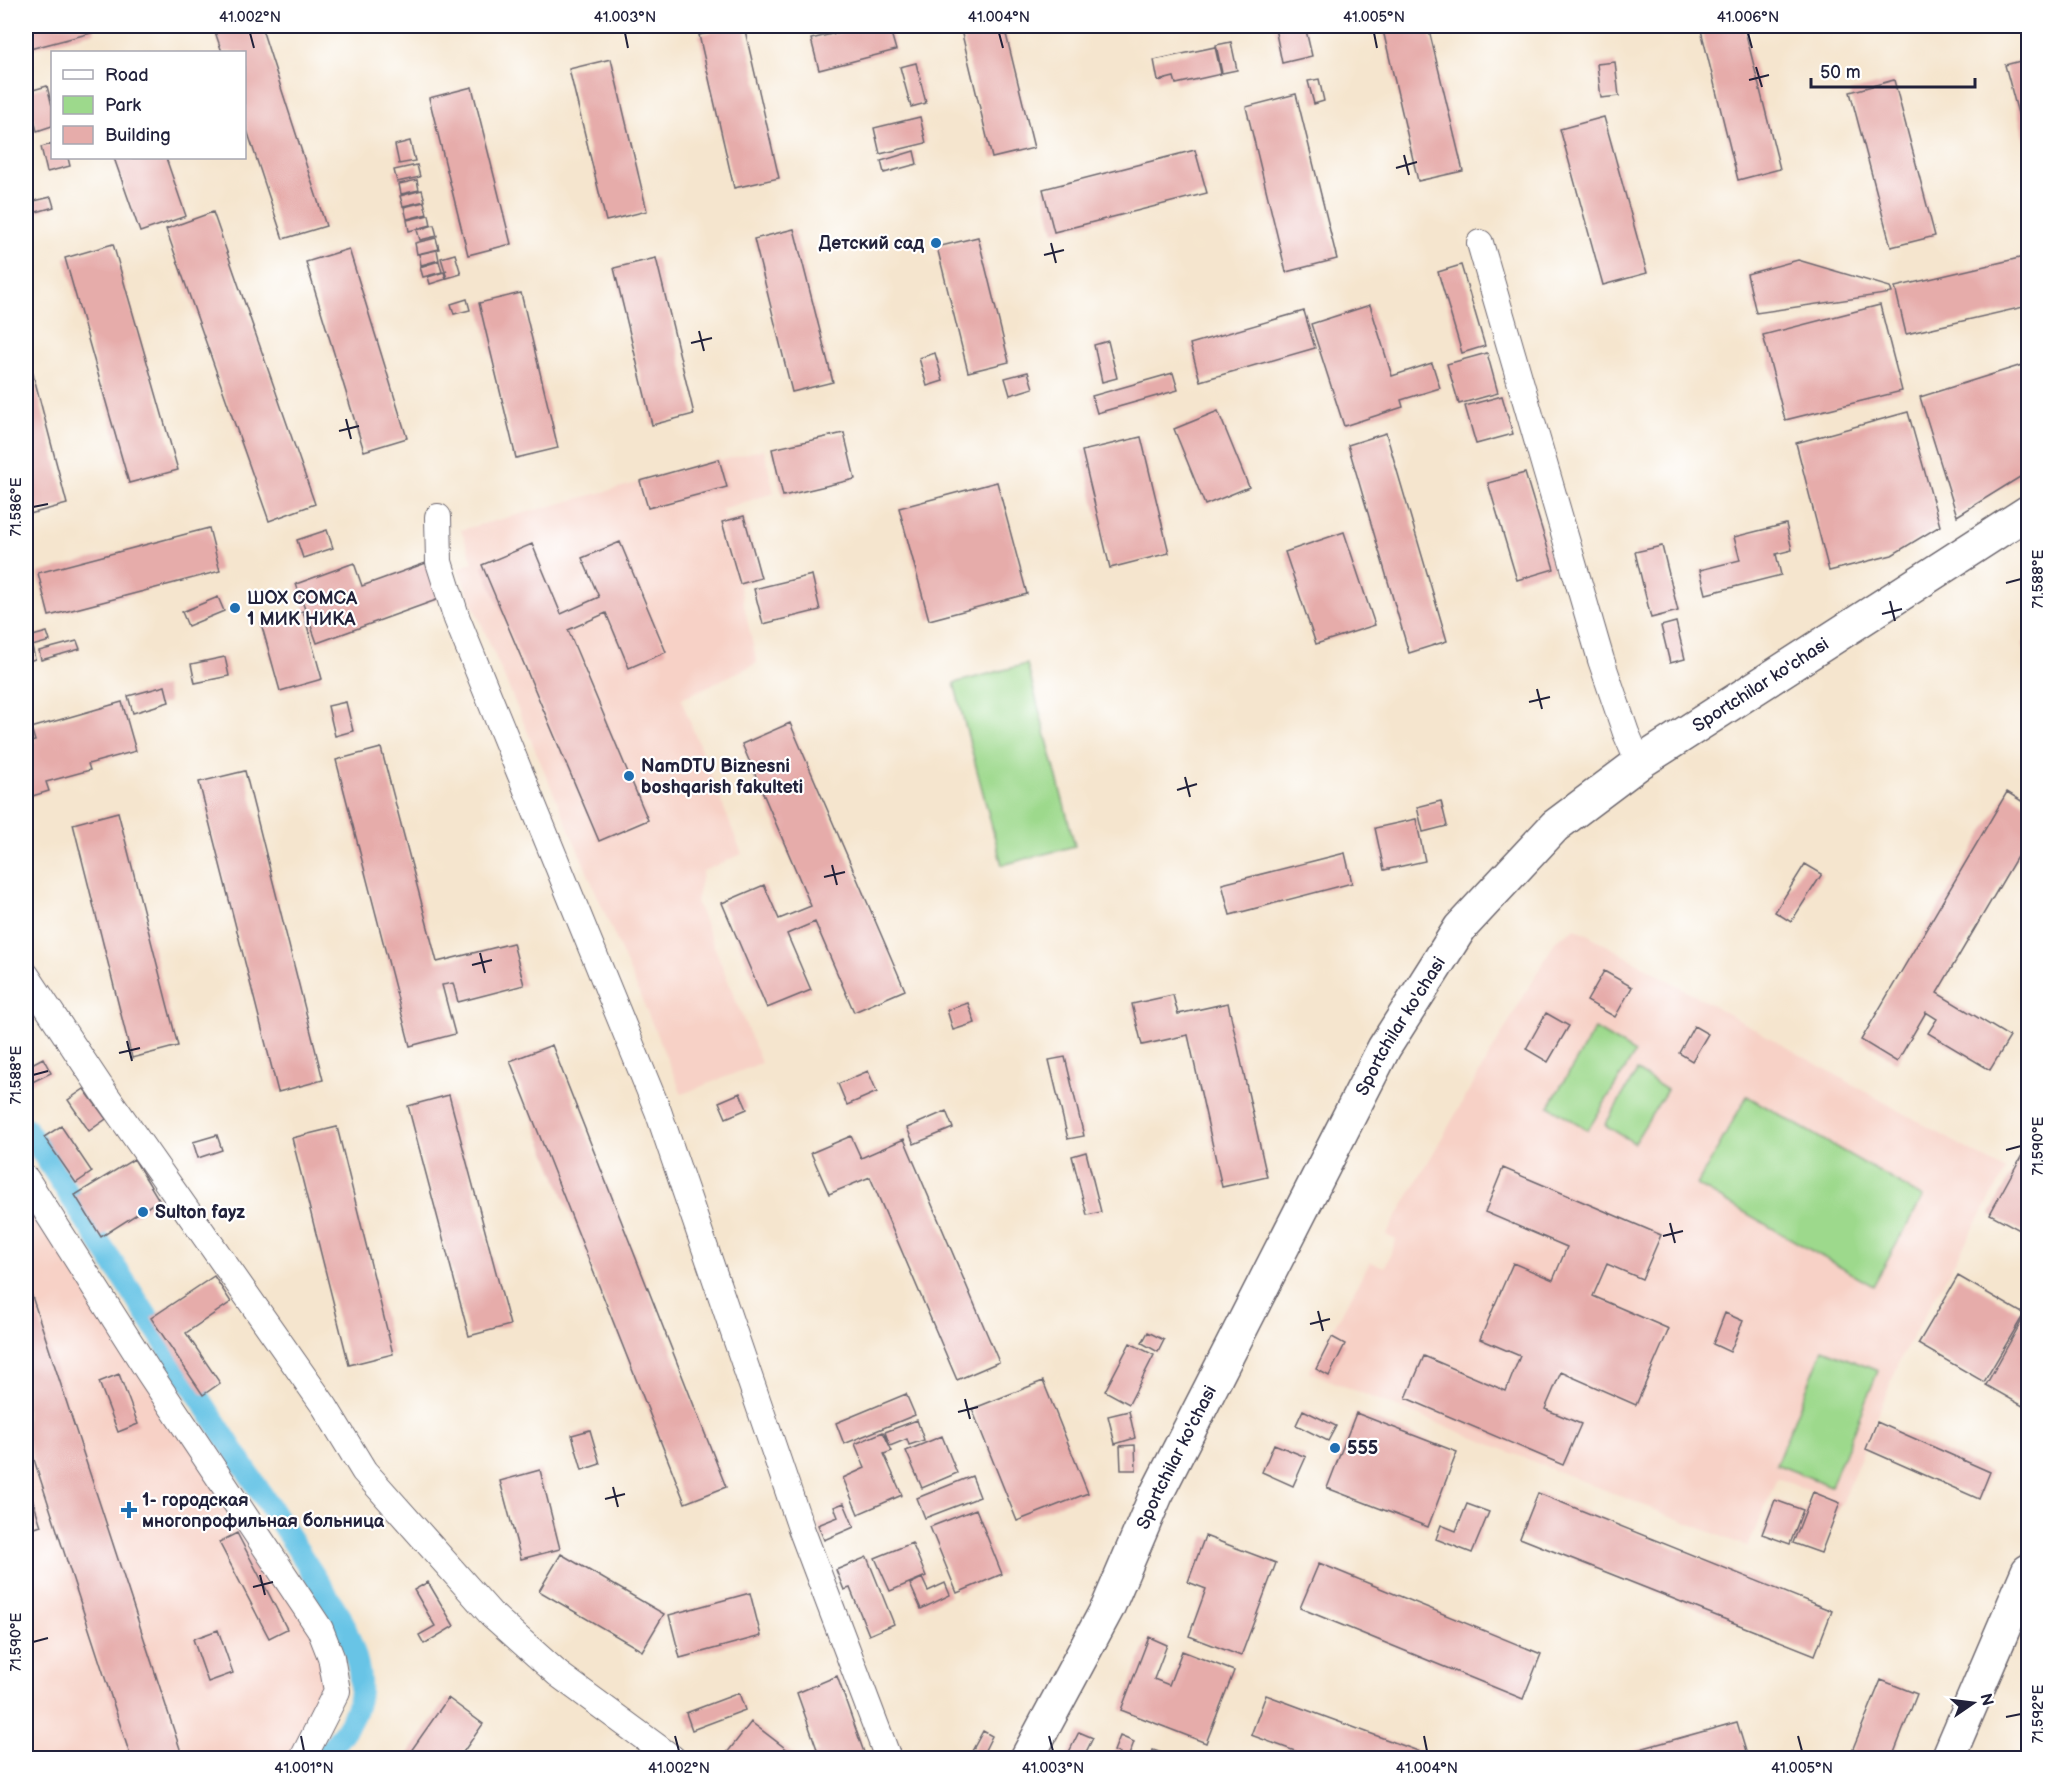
<svg xmlns="http://www.w3.org/2000/svg" width="2054" height="1784" viewBox="0 0 2054 1784" font-family="'Balsamiq Sans',sans-serif">
  <rect width="100%" height="100%" fill="#fff"/>
  <filter id="ink" filterUnits="userSpaceOnUse"><feTurbulence type="fractalNoise" baseFrequency=".0167" numOctaves="2"/><feDisplacementMap in="SourceGraphic" scale="12" xChannelSelector="R" yChannelSelector="G"/><feConvolveMatrix kernelMatrix="1 2 1 2 8 2 1 2 1" color-interpolation-filters="sRGB"/></filter>
  <filter id="wash" filterUnits="userSpaceOnUse"><feTurbulence type="fractalNoise" baseFrequency=".008" numOctaves="4" result="noise"/><feDisplacementMap in="SourceGraphic" scale="24" xChannelSelector="R" yChannelSelector="G"/><feGaussianBlur stdDeviation="1.35" result="paint"/><feColorMatrix in="noise" values="0 0 0 0 0 0 0 0 0 0 0 0 0 0 0 0 0 1.4 0 .05"/><feComposite in="paint" operator="in"/></filter>
  <g filter="url(#wash)">
    <rect width="100%" height="100%" fill="#f5e5ce"/>
    <path fill="#f7d1c6" d="M 764,449 L 774,493 L 722,509 L 757,663 L 681,699 L 742,854 L 703,871 L 696,901 L 761,1063 L 682,1094 L 458,569 L 473,562 L 461,530 Z
      M 1576,928 L 2006,1171 L 1901,1357 L 1842,1504 L 1777,1478 L 1748,1547 L 1309,1372 L 1370,1262 L 1385,1267 L 1396,1240 L 1386,1235 L 1556,940 Z
      M 26,1192 L 313,1632 L 327,1686 L 291,1758 L 26,1758 Z"/>
    <path fill="#9dd98c" stroke="#607e64" stroke-width="1.5" d="M 1027,664 L 1075,846 L 1002,865 L 954,683 Z
      M 1595,1029 L 1635,1053 L 1588,1130 L 1549,1106 Z
      M 1637,1071 L 1667,1090 L 1634,1143 L 1605,1125 Z
      M 1747,1096 L 1923,1197 L 1873,1286 L 1697,1185 Z
      M 1823,1349 L 1878,1371 L 1831,1486 L 1776,1464 Z"/>
    <g fill="none" stroke-linecap="round" stroke-linejoin="round">
      <path stroke="#68c4e6" stroke-width="22" d="M 26,1128 L 341,1617 C 367,1680 372,1705 322,1758"/>
    </g>
    <g id="blocks">
      <path fill="#e6acaa" d="M 26,26 L 93,26 L 95,32 L 26,50 Z
        M 213,26 L 261,26 L 326,226 L 283,239 L 244,121 L 244,52 L 222,52 Z
        M 738,26 L 744,26 L 779,178 L 734,188 L 699,35 Z
        M 865,26 L 889,26 L 896,50 L 819,70 L 811,39 Z
        M 960,26 L 1004,26 L 1034,148 L 992,158 Z
        M 1285,26 L 1305,26 L 1312,56 L 1282,63 L 1275,28 Z
        M 1382,26 L 1428,26 L 1463,171 L 1418,181 Z
        M 1700,26 L 1744,26 L 1780,169 L 1738,180 Z
        M 1231,42 L 1237,70 L 1222,73 L 1216,45 Z
        M 1215,47 L 1221,74 L 1176,84 L 1174,77 L 1158,81 L 1154,60 Z
        M 611,59 L 647,211 L 606,221 L 569,69 Z
        M 2028,59 L 2028,151 L 2005,65 Z
        M 1615,62 L 1619,96 L 1601,98 L 1597,64 Z
        M 916,63 L 926,103 L 911,107 L 900,67 Z
        M 1319,79 L 1324,101 L 1314,104 L 1308,81 Z
        M 1894,80 L 1935,236 L 1891,247 L 1850,92 Z
        M 47,86 L 52,106 L 52,126 L 37,131 L 26,92 Z
        M 472,87 L 511,244 L 468,255 L 429,98 Z
        M 1296,94 L 1337,259 L 1286,272 L 1246,107 Z
        M 920,117 L 926,143 L 880,154 L 874,128 Z
        M 1604,117 L 1647,273 L 1603,285 L 1560,129 Z
        M 410,141 L 415,161 L 399,164 L 395,145 Z
        M 52,144 L 52,158 L 68,158 L 70,166 L 47,172 L 41,147 Z
        M 1195,150 L 1207,193 L 1054,232 L 1043,189 Z
        M 914,151 L 917,164 L 884,173 L 881,161 Z
        M 114,158 L 166,158 L 186,216 L 140,232 Z
        M 417,165 L 420,177 L 397,182 L 394,170 Z
        M 417,180 L 419,190 L 401,194 L 399,184 Z
        M 422,190 L 425,201 L 403,206 L 400,196 Z
        M 51,197 L 54,207 L 33,213 L 30,202 Z
        M 424,202 L 427,214 L 407,219 L 404,207 Z
        M 213,212 L 315,504 L 269,521 L 166,229 Z
        M 429,215 L 431,225 L 409,231 L 407,220 Z
        M 434,225 L 437,236 L 420,240 L 417,230 Z
        M 794,229 L 833,382 L 792,392 L 754,239 Z
        M 978,237 L 1009,362 L 968,372 L 937,247 Z
        M 436,238 L 439,249 L 417,254 L 415,243 Z
        M 113,244 L 178,470 L 129,483 L 65,258 Z
        M 349,249 L 407,438 L 364,451 L 306,262 Z
        M 437,250 L 439,260 L 421,265 L 419,254 Z
        M 455,254 L 461,274 L 447,278 L 445,272 L 447,270 L 445,271 L 441,258 Z
        M 2028,256 L 2028,306 L 1906,334 L 1895,287 Z
        M 656,258 L 694,414 L 652,425 L 614,268 Z
        M 1798,260 L 1890,287 L 1892,293 L 1756,313 L 1747,274 Z
        M 439,261 L 442,272 L 423,277 L 420,267 Z
        M 1461,265 L 1485,346 L 1462,353 L 1438,272 Z
        M 444,272 L 446,279 L 430,284 L 428,277 Z
        M 521,293 L 558,448 L 516,458 L 479,303 Z
        M 467,299 L 470,310 L 454,314 L 451,304 Z
        M 1370,305 L 1392,376 L 1432,363 L 1440,388 L 1401,400 L 1403,407 L 1344,426 L 1311,324 Z
        M 1880,305 L 1902,391 L 1785,420 L 1763,335 Z
        M 1304,311 L 1315,348 L 1200,381 L 1190,344 Z
        M 1108,341 L 1117,378 L 1102,382 L 1094,345 Z
        M 26,347 L 67,504 L 26,515 Z
        M 935,353 L 943,381 L 927,386 L 919,358 Z
        M 1487,353 L 1498,393 L 1459,404 L 1447,364 Z
        M 2022,365 L 2028,388 L 2028,472 L 1957,516 L 1920,397 Z
        M 1028,372 L 1033,388 L 1010,395 L 1005,378 Z
        M 1173,373 L 1178,390 L 1097,413 L 1092,396 Z
        M 1502,396 L 1513,434 L 1476,444 L 1465,406 Z
        M 1218,411 L 1249,487 L 1205,505 L 1174,429 Z
        M 1908,412 L 1940,526 L 1892,555 L 1829,571 L 1796,443 Z
        M 844,433 L 855,479 L 783,496 L 772,449 Z
        M 1386,433 L 1447,641 L 1409,653 L 1348,445 Z
        M 1141,437 L 1169,553 L 1110,568 L 1082,451 Z
        M 719,459 L 727,487 L 648,508 L 640,481 Z
        M 1525,473 L 1554,569 L 1517,580 L 1488,483 Z
        M 997,482 L 1027,594 L 929,620 L 899,508 Z
        M 744,516 L 761,578 L 740,584 L 722,522 Z
        M 1786,524 L 1792,550 L 1776,554 L 1781,575 L 1706,594 L 1700,570 L 1740,560 L 1734,537 Z
        M 209,528 L 220,571 L 49,616 L 38,573 Z
        M 327,530 L 333,548 L 303,558 L 297,540 Z
        M 1344,532 L 1375,625 L 1316,644 L 1285,552 Z
        M 620,542 L 666,652 L 629,668 L 606,613 L 568,630 L 648,820 L 599,841 L 482,565 L 532,544 L 561,614 L 599,597 L 582,558 Z
        M 1662,546 L 1678,611 L 1651,618 L 1635,552 Z
        M 354,563 L 362,586 L 426,563 L 439,599 L 317,643 L 296,584 Z
        M 812,575 L 820,610 L 763,624 L 754,589 Z
        M 218,597 L 224,611 L 188,626 L 182,612 Z
        M 303,611 L 322,679 L 280,691 L 261,623 Z
        M 1676,622 L 1685,659 L 1670,663 L 1661,626 Z
        M 26,627 L 29,637 L 47,632 L 50,641 L 32,646 L 35,659 L 26,662 Z
        M 77,641 L 80,649 L 41,660 L 39,651 Z
        M 2028,642 L 2028,662 L 2023,643 Z
        M 225,657 L 229,676 L 195,683 L 191,664 Z
        M 165,686 L 169,702 L 133,713 L 128,696 Z
        M 122,702 L 136,751 L 88,764 L 90,770 L 46,782 L 49,791 L 26,798 L 26,743 L 35,741 L 31,728 Z
        M 346,702 L 353,731 L 335,736 L 328,706 Z
        M 790,723 L 905,990 L 854,1012 L 815,922 L 787,934 L 811,990 L 767,1008 L 722,903 L 764,885 L 779,919 L 811,906 L 742,744 Z
        M 381,748 L 437,962 L 513,943 L 524,985 L 458,1002 L 453,983 L 442,985 L 455,1034 L 410,1046 L 336,760 Z
        M 245,771 L 323,1080 L 278,1092 L 199,782 Z
        M 2007,792 L 2028,805 L 2028,838 L 1937,993 L 2010,1037 L 1990,1070 L 1928,1033 L 1937,1019 L 1926,1012 L 1897,1062 L 1861,1040 Z
        M 1441,801 L 1447,826 L 1423,832 L 1417,807 Z
        M 118,812 L 178,1046 L 132,1058 L 73,824 Z
        M 1416,819 L 1425,861 L 1384,870 L 1375,828 Z
        M 1345,853 L 1352,883 L 1230,915 L 1222,884 Z
        M 1805,864 L 1822,874 L 1791,922 L 1775,912 Z
        M 1604,971 L 1632,987 L 1615,1017 L 1587,1001 Z
        M 1173,995 L 1178,1014 L 1228,1003 L 1267,1177 L 1222,1187 L 1188,1035 L 1142,1045 L 1132,1004 Z
        M 968,1003 L 975,1023 L 953,1030 L 947,1010 Z
        M 1546,1013 L 1569,1026 L 1548,1062 L 1526,1049 Z
        M 1694,1026 L 1708,1034 L 1692,1061 L 1679,1053 Z
        M 552,1045 L 726,1487 L 685,1503 L 510,1061 Z
        M 1065,1057 L 1084,1136 L 1068,1139 L 1049,1060 Z
        M 43,1058 L 51,1073 L 26,1085 L 26,1067 Z
        M 868,1071 L 877,1092 L 847,1105 L 838,1084 Z
        M 84,1089 L 106,1119 L 89,1131 L 68,1100 Z
        M 740,1093 L 747,1109 L 726,1118 L 719,1102 Z
        M 449,1095 L 510,1325 L 469,1336 L 408,1106 Z
        M 946,1111 L 953,1128 L 914,1144 L 907,1128 Z
        M 61,1126 L 92,1172 L 76,1183 L 44,1137 Z
        M 337,1127 L 393,1354 L 349,1365 L 292,1138 Z
        M 217,1135 L 222,1150 L 198,1158 L 193,1142 Z
        M 851,1136 L 861,1158 L 904,1139 L 999,1362 L 957,1380 L 870,1177 L 829,1194 L 811,1153 Z
        M 1086,1152 L 1101,1212 L 1087,1215 L 1072,1156 Z
        M 2022,1155 L 2028,1159 L 2028,1231 L 2027,1234 L 1990,1214 Z
        M 134,1159 L 159,1200 L 101,1237 L 75,1195 Z
        M 1503,1168 L 1661,1235 L 1642,1279 L 1607,1264 L 1593,1296 L 1669,1329 L 1636,1405 L 1561,1372 L 1545,1409 L 1581,1424 L 1563,1465 L 1406,1398 L 1424,1356 L 1506,1391 L 1520,1356 L 1480,1339 L 1513,1263 L 1553,1280 L 1567,1247 L 1485,1212 Z
        M 214,1276 L 231,1302 L 186,1333 L 220,1383 L 203,1395 L 151,1318 Z
        M 1958,1276 L 2024,1314 L 1984,1382 L 1918,1344 Z
        M 26,1278 L 183,1758 L 131,1758 L 26,1435 Z
        M 1725,1313 L 1743,1321 L 1730,1352 L 1713,1344 Z
        M 2024,1317 L 2028,1320 L 2028,1409 L 1986,1385 Z
        M 1148,1332 L 1164,1340 L 1158,1352 L 1142,1343 Z
        M 1332,1337 L 1345,1344 L 1329,1376 L 1316,1369 Z
        M 1130,1343 L 1154,1355 L 1129,1404 L 1105,1391 Z
        M 119,1374 L 138,1424 L 118,1432 L 99,1382 Z
        M 1043,1381 L 1088,1493 L 1017,1521 L 972,1409 Z
        M 906,1394 L 915,1415 L 844,1444 L 836,1423 Z
        M 1303,1410 L 1336,1426 L 1328,1441 L 1296,1425 Z
        M 1129,1411 L 1135,1438 L 1115,1444 L 1108,1416 Z
        M 1356,1413 L 1457,1452 L 1428,1527 L 1327,1488 Z
        M 917,1420 L 924,1440 L 909,1445 L 907,1439 L 890,1446 L 885,1432 Z
        M 1877,1422 L 1990,1472 L 1979,1499 L 1866,1449 Z
        M 590,1430 L 600,1464 L 582,1470 L 572,1435 Z
        M 883,1432 L 892,1451 L 884,1454 L 902,1495 L 858,1514 L 843,1478 L 865,1468 L 855,1444 Z
        M 942,1436 L 957,1473 L 922,1488 L 906,1451 Z
        M 1274,1444 L 1306,1457 L 1293,1486 L 1262,1472 Z
        M 1135,1445 L 1136,1470 L 1121,1470 L 1120,1446 Z
        M 540,1470 L 560,1549 L 521,1559 L 500,1481 Z
        M 972,1476 L 980,1497 L 925,1518 L 917,1498 Z
        M 1813,1492 L 1840,1503 L 1821,1553 L 1793,1543 Z
        M 1538,1493 L 1832,1611 L 1815,1655 L 1520,1538 Z
        M 1775,1500 L 1803,1510 L 1790,1544 L 1762,1534 Z
        M 33,1501 L 41,1526 L 26,1531 L 26,1503 Z
        M 844,1503 L 854,1527 L 824,1540 L 818,1525 L 838,1517 L 834,1507 Z
        M 1467,1504 L 1489,1512 L 1472,1553 L 1436,1539 L 1441,1525 L 1456,1531 Z
        M 976,1509 L 1002,1574 L 957,1593 L 930,1527 Z
        M 237,1533 L 287,1629 L 269,1638 L 219,1542 Z
        M 1205,1536 L 1276,1563 L 1241,1656 L 1189,1636 L 1206,1589 L 1188,1582 Z
        M 912,1543 L 926,1576 L 890,1591 L 875,1558 Z
        M 561,1554 L 664,1614 L 642,1651 L 539,1591 Z
        M 867,1557 L 894,1624 L 869,1635 L 850,1588 L 844,1590 L 836,1570 Z
        M 1319,1563 L 1541,1654 L 1523,1699 L 1300,1608 Z
        M 922,1578 L 928,1591 L 945,1583 L 950,1595 L 921,1609 L 910,1584 Z
        M 428,1582 L 454,1626 L 424,1644 L 419,1635 L 435,1626 L 414,1590 Z
        M 750,1593 L 761,1636 L 680,1658 L 669,1615 Z
        M 218,1630 L 233,1673 L 208,1682 L 193,1639 Z
        M 1149,1637 L 1167,1645 L 1154,1679 L 1169,1685 L 1182,1651 L 1234,1671 L 1206,1743 L 1121,1710 Z
        M 837,1676 L 866,1758 L 810,1758 L 818,1752 L 797,1693 Z
        M 1881,1680 L 1917,1694 L 1892,1758 L 1849,1758 Z
        M 739,1693 L 745,1710 L 692,1730 L 686,1713 Z
        M 1266,1695 L 1437,1758 L 1314,1758 L 1251,1735 Z
        M 448,1698 L 483,1724 L 459,1758 L 406,1758 Z
        M 751,1722 L 798,1758 L 723,1758 Z
        M 1737,1722 L 1748,1758 L 1608,1758 Z
        M 983,1731 L 992,1736 L 981,1758 L 971,1753 Z
        M 1079,1732 L 1093,1738 L 1083,1758 L 1066,1758 Z
        M 1120,1736 L 1134,1742 L 1128,1758 L 1117,1758 L 1119,1753 L 1114,1751 Z
        M 1153,1750 L 1177,1758 L 1150,1758 Z"/>
    </g>
  </g>
  <g filter="url(#ink)">
    <use href="#blocks" fill-opacity="0" stroke="#6c666e" stroke-width="1.5"/>
    <g fill="none" stroke-linecap="round" stroke-linejoin="round">
      <g stroke="#6c666e" stroke-width="28">
        <path id="minor" d="M 1480,243 L 1601,660 L 1626,733 L 1639,763
          M 438,517 L 439,562 L 457,619 L 658,1111 L 802,1531 L 888,1758
          M 26,975 L 103,1091 L 325,1407 L 364,1471 L 491,1614 L 558,1674 L 672,1758
          M 26,1179 L 148,1371 L 320,1629 L 331,1657 L 337,1691 L 303,1758"/>
      </g>
      <g stroke="#6c666e" stroke-width="36">
        <g id="tertiary">
          <path id="s1" d="M 1027,1758 L 1108,1607 L 1156,1495 L 1384,1048 L 1460,928 L 1555,826 L 1639,763 L 2028,512"/>
          <path d="M 1948,1758 L 2028,1571"/>
        </g>
      </g>
      <use href="#minor" stroke="#fff" stroke-width="26"/>
      <use href="#tertiary" stroke="#fff" stroke-width="33"/>
    </g>
  </g>
  <path fill="none" stroke="#22223b" stroke-width="2" d="M 250,33 L 254,48M 625,33 L 628,48M 999,33 L 1003,48M 1374,33 L 1377,48M 1748,33 L 1752,48M 1756,67 L 1762,87M 1749,80 L 1769,75M 1404,155 L 1409,175M 1396,168 L 1417,162M 1051,243 L 1056,263M 1044,255 L 1064,250M 699,331 L 704,351M 691,343 L 712,338M 346,419 L 351,439M 339,431 L 359,426M 33,507 L 48,504M 2006,583 L 2021,579M 1890,601 L 1895,621M 1882,614 L 1902,609M 1537,689 L 1542,709M 1529,702 L 1550,697M 1185,777 L 1190,797M 1177,790 L 1197,784M 832,865 L 837,885M 824,877 L 845,872M 480,953 L 485,973M 472,965 L 492,960M 127,1041 L 132,1061M 119,1053 L 140,1048M 33,1075 L 48,1071M 2006,1150 L 2021,1146M 1670,1223 L 1675,1243M 1663,1236 L 1683,1231M 1318,1311 L 1323,1331M 1310,1324 L 1330,1319M 965,1399 L 970,1419M 958,1412 L 978,1407M 613,1487 L 618,1507M 605,1499 L 625,1494M 260,1575 L 265,1595M 253,1587 L 273,1582M 33,1642 L 48,1638M 2006,1717 L 2021,1714M 301,1736 L 304,1751M 675,1736 L 679,1751M 1049,1736 L 1053,1751M 1424,1736 L 1427,1751M 1798,1736 L 1802,1751"/>
  <g fill="#1f6fb2" stroke="#fff" stroke-width="2">
    <circle cx="936" cy="243" r="6"/>
    <circle cx="235" cy="608" r="6"/>
    <circle cx="629" cy="776" r="6"/>
    <circle cx="143" cy="1212" r="6"/>
    <circle cx="1335" cy="1448" r="6"/>
    <path d="M126 1501h6v6h6v6h-6v6h-6v-6h-6v-6h6z"/>
  </g>
  <g text-anchor="middle" dominant-baseline="central" stroke-width="4.5" stroke-linejoin="round" paint-order="stroke">
    <g font-size="18" font-weight="bold" fill="#22223b" stroke="#fff" text-anchor="start">
      <text x="924" y="243" text-anchor="end">Детский сад</text>
      <text x="247" y="598">ШОХ СОМСА<tspan x="247" dy="21">1 МИК НИКА</tspan></text>
      <text x="641" y="766">NamDTU Biznesni<tspan x="641" dy="21">boshqarish fakulteti</tspan></text>
      <text x="155" y="1212">Sulton fayz</text>
      <text x="1347" y="1448">555</text>
      <text x="142" y="1500">1- городская<tspan x="142" dy="21">многопрофильная больница</tspan></text>
    </g>
    <g font-size="18" fill="#22223b" stroke="#fff">
      <text stroke="none"><textPath href="#s1" startOffset="1326">Sportchilar ko'chasi</textPath></text>
      <text stroke="none"><textPath href="#s1" startOffset="822">Sportchilar ko'chasi</textPath></text>
      <text stroke="none"><textPath href="#s1" startOffset="336">Sportchilar ko'chasi</textPath></text>
    </g>
  </g>
  <rect width="2054" height="1784" fill="none" stroke="#fff" stroke-width="66"/>
  <rect x="51" y="51" width="195" height="108" fill="#ffffff" stroke="#a7a7b1" stroke-width="1.5"/>
  <rect x="63" y="70" width="30" height="9" fill="#ffffff" stroke="#a7a7b1" stroke-width="1.5"/>
  <text x="105" y="81" font-size="18" fill="#22223b">Road</text>
  <rect x="63" y="96" width="30" height="18" fill="#9dd98c" stroke="#a7a7b1" stroke-width="1.5"/>
  <text x="105" y="111" font-size="18" fill="#22223b">Park</text>
  <rect x="63" y="126" width="30" height="18" fill="#e6acaa" stroke="#a7a7b1" stroke-width="1.5"/>
  <text x="105" y="141" font-size="18" fill="#22223b">Building</text>
  <g transform="translate(1973 1703) rotate(76)" stroke="#ffffff" stroke-width="4.5" paint-order="stroke">
  <path d="M0-4.5L10 22L0 15L-10 22Z" fill="#22223b"/>
  <text y="-9" font-size="16" font-weight="bold" text-anchor="middle" fill="#22223b">N</text>
  </g>
  <path d="M1811 78v9h164v-9" fill="none" stroke="#22223b" stroke-width="3"/>
  <text x="1820" y="78" font-size="18" fill="#22223b" stroke="#ffffff" stroke-width="4.5" paint-order="stroke">50 m</text>
  <rect x="33" y="33" width="1988" height="1718" fill="none" stroke="#22223b" stroke-width="2"/>
  <g font-size="15" text-anchor="middle" fill="#22223b">
    <text x="250" y="22">41.002°N</text>
    <text x="625" y="22">41.003°N</text>
    <text x="999" y="22">41.004°N</text>
    <text x="1374" y="22">41.005°N</text>
    <text x="1748" y="22">41.006°N</text>
    <text transform="translate(16 507) rotate(-90)" y="5">71.586°E</text>
    <text transform="translate(2038 579) rotate(-90)" y="5">71.588°E</text>
    <text transform="translate(16 1075) rotate(-90)" y="5">71.588°E</text>
    <text transform="translate(2038 1146) rotate(-90)" y="5">71.590°E</text>
    <text transform="translate(16 1642) rotate(-90)" y="5">71.590°E</text>
    <text transform="translate(2038 1714) rotate(-90)" y="5">71.592°E</text>
    <text x="304" y="1773">41.001°N</text>
    <text x="679" y="1773">41.002°N</text>
    <text x="1053" y="1773">41.003°N</text>
    <text x="1427" y="1773">41.004°N</text>
    <text x="1802" y="1773">41.005°N</text>
  </g>
</svg>
